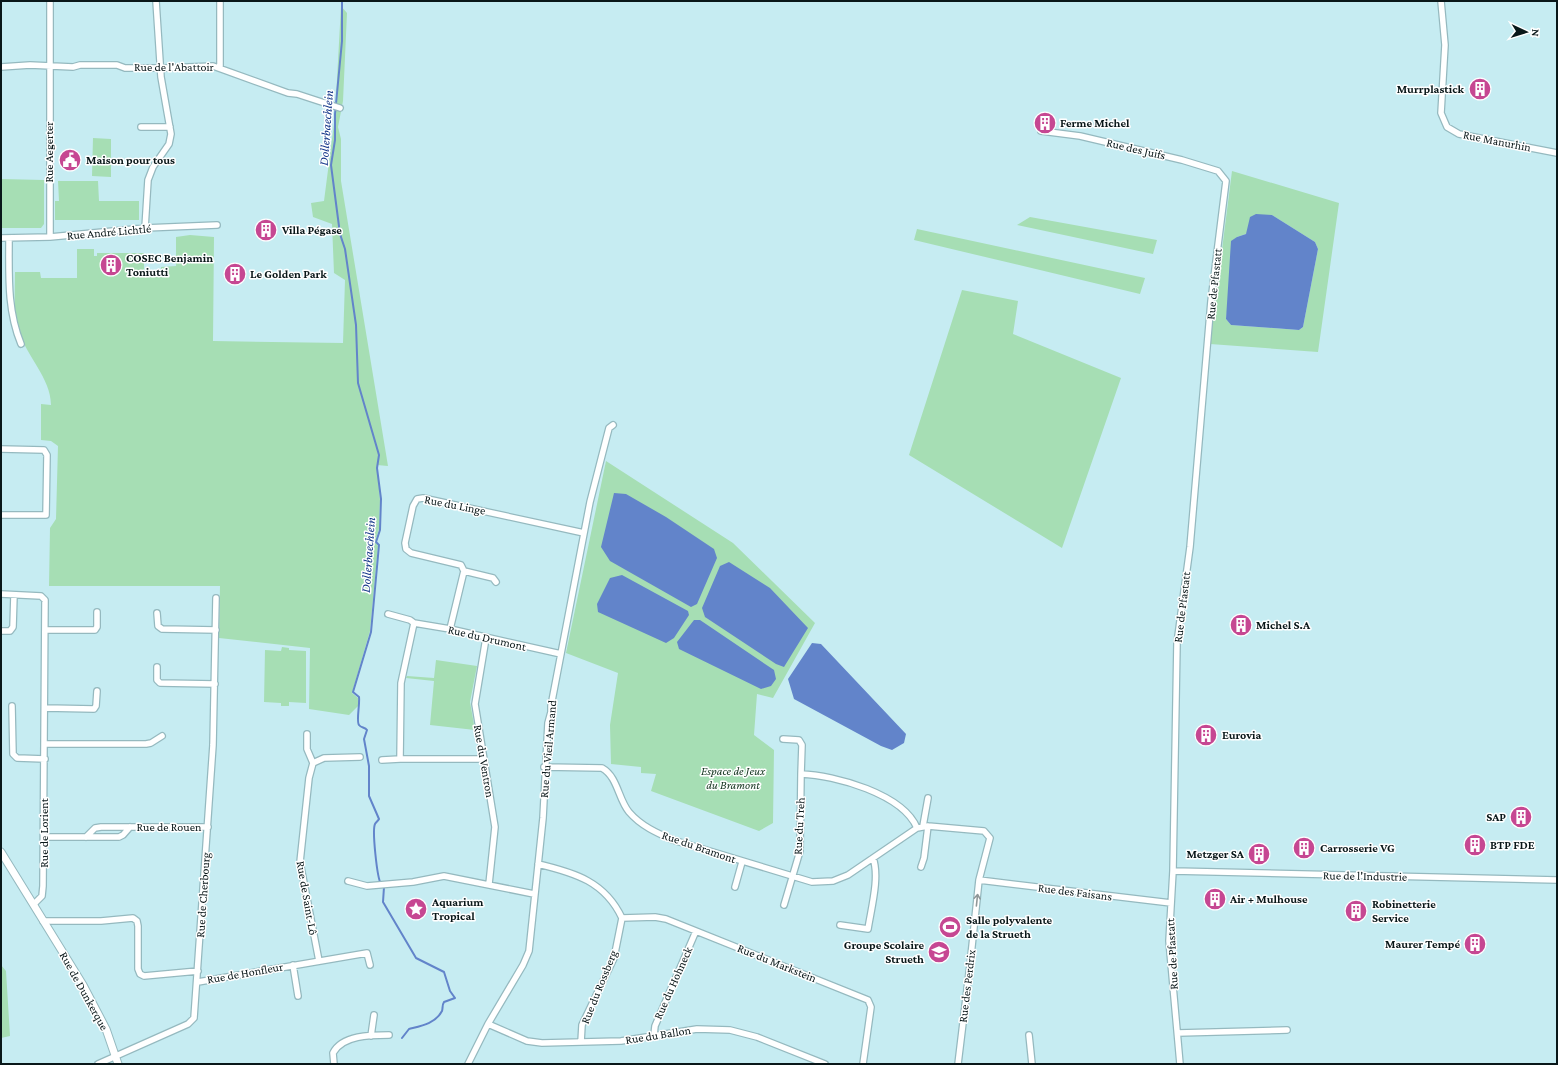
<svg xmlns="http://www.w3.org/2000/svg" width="1558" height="1065" viewBox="0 0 1558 1065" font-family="'Crimson Pro',serif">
  <rect width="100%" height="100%" fill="#c6ecf2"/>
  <path fill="#a6deb4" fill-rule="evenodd" d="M 341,6 L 347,13 L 343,101 L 338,127 L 341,139 L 341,181 L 388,466 L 377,465 L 380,500 L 379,529 L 375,542 L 378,546 L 370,631 L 352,693 L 358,698 L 359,705 L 349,715 L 309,709 L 310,648 L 219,638 L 220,586 L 49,586 L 50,528 L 56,519 L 58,446 L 51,441 L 41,440 L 41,404 L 51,405 C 51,378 26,356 19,331 C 13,313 15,292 15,272 L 40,272 L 41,278 L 77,278 L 77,249 L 94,249 L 94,256 L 97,256 L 97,253 L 144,253 L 144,273 L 161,273 L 161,267 L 176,266 L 176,237 L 190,235 L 214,237 L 213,341 L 343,343 L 345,280 L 334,273 L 332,224 L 313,217 L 311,203 L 324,201 L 335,116 Z
    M 93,138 L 111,139 L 111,177 L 92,176 Z
    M 1232,171 L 1339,203 L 1318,352 L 1210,344 ZM 1272,215 L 1315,242 L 1318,249 L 1303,327 L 1299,330 L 1231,325 L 1226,319 L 1237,237 L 1246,234 Z
    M 1,179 L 44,180 L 44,224 L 41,228 L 1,228 Z
    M 58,181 L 98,181 L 99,201 L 139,201 L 139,220 L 55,220 L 55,201 L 59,201 Z
    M 1030,217 L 1157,240 L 1153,254 L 1017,225 Z
    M 917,229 L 1145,278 L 1140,294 L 914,240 Z
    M 962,290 L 1018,301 L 1013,334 L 1121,378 L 1062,548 L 909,455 Z
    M 606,461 L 733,543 L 815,623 L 773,698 L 757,694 L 754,735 L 774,750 L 773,823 L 759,831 L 651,791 L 656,774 L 641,773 L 641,767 L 611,764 L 610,725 L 618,673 L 566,653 Z
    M 282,647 L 289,648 L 289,650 L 306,651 L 306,703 L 289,702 L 289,706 L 281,706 L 281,703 L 264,702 L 265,650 L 281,651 Z
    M 436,660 L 477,666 L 470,702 L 475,730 L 430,725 L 434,681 L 406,678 L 407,676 L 434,678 Z
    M 1,965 L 6,971 L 10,1036 L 1,1038 Z"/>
  <path fill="#6284ca" d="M 1256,214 L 1272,215 L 1315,242 L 1318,249 L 1303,327 L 1299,330 L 1231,325 L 1226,319 L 1231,241 L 1237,237 L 1246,234 L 1250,217 Z
    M 614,493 L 626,494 L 666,517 L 714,549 L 717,558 L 697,604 L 691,607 L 610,561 L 601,547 Z
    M 729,562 L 770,588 L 808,628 L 784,667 L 776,664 L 705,617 L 702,608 L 720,566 Z
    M 622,575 L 688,611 L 689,615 L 674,638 L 666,643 L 598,612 L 597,604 L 610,578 Z
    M 694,620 L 700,620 L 774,670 L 776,679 L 771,686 L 761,689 L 679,649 L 677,642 Z
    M 812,643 L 821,644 L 906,734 L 904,743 L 892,750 L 881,746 L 794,699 L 788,679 Z"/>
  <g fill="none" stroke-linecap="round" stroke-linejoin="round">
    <path stroke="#6284ca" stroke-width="2" d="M 342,1 L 342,41 L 335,114 L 335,140 L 331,165 L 340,234 L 345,249 L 356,325 L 358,383 L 379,455 L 377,468 L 381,499 L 380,530 L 376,542 L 379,545 L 371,632 L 353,692 L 359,697 C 360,704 356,722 359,725 C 361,728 365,727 367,730 L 364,739 L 369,766 L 369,796 L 379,819 C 378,821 376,822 375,824 C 372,830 377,878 381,884
      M 384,887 L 383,902 L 416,958 L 444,972 L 450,991 L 455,998 L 444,1002 C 442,1005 443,1008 442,1011 C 435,1024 421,1026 409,1029 L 402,1038"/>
    <g stroke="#95b9bf" stroke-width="8">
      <path id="minor" d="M 1441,1 L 1445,45 L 1441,113 L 1447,127 L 1459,134 L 1557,153
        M 1,67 L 30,65 L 73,67 L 80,65 L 117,65 L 125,68 L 165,68 L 213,66 L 288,93 L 297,94 L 340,108
        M 220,67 L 220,1
        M 141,127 L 170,127
        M 1041,131 L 1080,136 L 1182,160 L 1218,171 L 1226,181 L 1211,301 L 1190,547 L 1177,643 L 1173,871 L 1169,941 L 1180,1064
        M 145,228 L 148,180 L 153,167 L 169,144 L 171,134 L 161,77 L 156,1
        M 50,237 L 50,1
        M 1,238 L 50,237 L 145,228 L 217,225
        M 9,238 C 9,275 7,310 21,344
        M 1,449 L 44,450 L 47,455 L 46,515 L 1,515
        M 496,582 L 493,578 L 464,571 L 461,565 L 411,553 L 406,549 L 405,543 L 413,506 L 417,499 L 423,498 L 584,533
        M 1,594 L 41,596 L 45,600 L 43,886 L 42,896 L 34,904
        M 157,613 L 158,626 L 162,629 L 216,630
        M 388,614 L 410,620 L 414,623
        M 450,629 L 464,571
        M 45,630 L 95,630 L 97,627 L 97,612
        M 1,631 L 10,631 L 13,627 L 14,595
        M 486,638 L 475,704 L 495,827 L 489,884
        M 157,667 L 157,680 L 160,683 L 215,684
        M 12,706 L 13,754 L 17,758 L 45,759
        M 45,708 L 94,709 L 96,706 L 97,691
        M 307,734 L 307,749 L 313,763
        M 783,739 L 799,740 L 802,745 L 801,774
        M 45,744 L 146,744 L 151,743 L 162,736
        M 483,759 L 400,759 L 401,683 L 414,623 L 450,629 L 561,654
        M 382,760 L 400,759
        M 544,767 L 602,768 C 618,777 618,799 629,812 C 641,826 657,833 673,840 L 812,882 L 833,881 L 848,875 L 917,828 L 928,826 L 984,831 L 990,838 L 979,880 L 970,965 L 958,1064
        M 923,826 L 928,798
        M 44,837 L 119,837 L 123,835 L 130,827
        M 86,837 L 95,828 L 101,827 L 208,827
        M 538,864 C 576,873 605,882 622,918 L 614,958 L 582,1025 L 581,1042
        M 921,867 L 924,858 L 928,826
        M 1173,871 L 1557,880
        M 979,880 L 1171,903
        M 348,881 L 367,886 L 413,882 L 444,876 L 534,894
        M 735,887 L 742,862
        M 784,905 L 800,851 L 801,774 C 835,775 903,794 917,828
        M 622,918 L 655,917 L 666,919 L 868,1000 L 871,1007 L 863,1064
        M 43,921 L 101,921 L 133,918 L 137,921 L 138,926 L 138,969 L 140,974 L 144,976 L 198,971
        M 840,925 L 868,929 C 871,909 880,877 873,858
        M 319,961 L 300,862 L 309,778 L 313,763 L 324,758 L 360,757
        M 293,965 L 298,996
        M 198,982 L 367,953 L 370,965
        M 488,1024 L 527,1041 L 542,1043 L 621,1041 L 697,1029 L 730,1030 L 757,1037 L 825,1064
        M 1178,1033 L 1287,1030
        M 654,1035 L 655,1026 L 696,931
        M 1029,1035 L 1032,1064
        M 371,1036 L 374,1015
        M 98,1064 L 188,1024 L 194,1018 L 213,745 L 216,598
        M 334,1064 L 333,1053 C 342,1035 371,1035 389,1035
        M 468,1064 L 488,1024 L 523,965 L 529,951 L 543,818 L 548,723 L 551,712 L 551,706 L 590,502 L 609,428 L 613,425"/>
    </g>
    <g stroke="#95b9bf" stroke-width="9">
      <path id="tertiary" d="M 1,852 L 83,985 L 106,1029 L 118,1064"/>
    </g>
    <use href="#minor" stroke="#fff" stroke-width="5.5"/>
    <use href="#tertiary" stroke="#fff" stroke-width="7"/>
  </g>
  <defs><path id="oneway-shaft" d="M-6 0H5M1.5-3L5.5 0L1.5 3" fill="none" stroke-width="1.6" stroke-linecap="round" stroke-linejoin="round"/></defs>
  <use stroke="#909798" href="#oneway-shaft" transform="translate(977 900) rotate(-84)"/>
  <defs>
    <g id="building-disc" transform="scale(1.15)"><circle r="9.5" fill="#c64792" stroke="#fff"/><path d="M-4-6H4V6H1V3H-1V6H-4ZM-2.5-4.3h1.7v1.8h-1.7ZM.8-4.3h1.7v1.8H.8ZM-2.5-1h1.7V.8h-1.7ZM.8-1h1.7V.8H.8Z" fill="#fff"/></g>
    <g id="civic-disc" transform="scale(1.15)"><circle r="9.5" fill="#c64792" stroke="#fff"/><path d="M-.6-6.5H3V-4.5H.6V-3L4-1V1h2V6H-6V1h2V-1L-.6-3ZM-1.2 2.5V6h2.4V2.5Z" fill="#fff"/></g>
    <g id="sight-disc" transform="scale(1.15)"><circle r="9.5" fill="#c64792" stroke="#fff"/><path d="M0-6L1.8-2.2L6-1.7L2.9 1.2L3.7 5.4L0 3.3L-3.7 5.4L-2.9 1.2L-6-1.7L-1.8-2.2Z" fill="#fff"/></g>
    <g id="stadium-disc" transform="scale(1.15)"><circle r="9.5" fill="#c64792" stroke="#fff"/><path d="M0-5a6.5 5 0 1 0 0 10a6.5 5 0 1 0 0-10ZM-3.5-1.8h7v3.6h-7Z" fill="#fff"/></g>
    <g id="school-disc" transform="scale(1.15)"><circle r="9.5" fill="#c64792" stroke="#fff"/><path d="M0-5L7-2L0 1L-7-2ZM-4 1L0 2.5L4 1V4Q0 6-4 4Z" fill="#fff"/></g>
  </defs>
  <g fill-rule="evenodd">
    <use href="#building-disc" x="1480" y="89"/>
    <use href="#building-disc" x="1045" y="123"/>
    <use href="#civic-disc" x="70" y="160"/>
    <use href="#building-disc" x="266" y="230"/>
    <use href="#building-disc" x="111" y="265"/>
    <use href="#building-disc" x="235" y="274"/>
    <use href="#building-disc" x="1241" y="625"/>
    <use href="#building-disc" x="1206" y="735"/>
    <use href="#building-disc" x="1521" y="817"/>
    <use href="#building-disc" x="1475" y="845"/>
    <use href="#building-disc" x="1304" y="848"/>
    <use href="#building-disc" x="1259" y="854"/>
    <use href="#building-disc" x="1215" y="899"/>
    <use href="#sight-disc" x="416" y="909"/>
    <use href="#building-disc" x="1356" y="911"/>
    <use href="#stadium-disc" x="950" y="927"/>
    <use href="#building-disc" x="1475" y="944"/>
    <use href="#school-disc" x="939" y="952"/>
  </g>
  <g text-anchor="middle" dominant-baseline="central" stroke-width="3" stroke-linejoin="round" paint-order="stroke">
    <g font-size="12" fill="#091719" stroke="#fff">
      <text x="174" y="67">Rue de l'Abattoir</text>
      <text transform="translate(1497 141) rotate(11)">Rue Manurhin</text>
      <text transform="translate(1136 149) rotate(13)">Rue des Juifs</text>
      <text transform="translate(49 152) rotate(-90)">Rue Aegerter</text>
      <text transform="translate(109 232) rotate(-5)">Rue André Lichtlé</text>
      <text transform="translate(1214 284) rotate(-84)">Rue de Pfastatt</text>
      <text transform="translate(455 505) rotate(11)">Rue du Linge</text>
      <text transform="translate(1182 607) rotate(-83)">Rue de Pfastatt</text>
      <text transform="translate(487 638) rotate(13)">Rue du Drumont</text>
      <text transform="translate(548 749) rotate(-85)">Rue du Vieil Armand</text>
      <text transform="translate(484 761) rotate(80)">Rue du Ventron</text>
      <text transform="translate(799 826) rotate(-87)">Rue du Treh</text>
      <text x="169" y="827">Rue de Rouen</text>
      <text transform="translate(44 833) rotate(-90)">Rue de Lorient</text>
      <text transform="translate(699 847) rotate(19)">Rue du Bramont</text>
      <text transform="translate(1365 876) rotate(1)">Rue de l'Industrie</text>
      <text transform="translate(1075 892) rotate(7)">Rue des Faisans</text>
      <text transform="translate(203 895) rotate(-86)">Rue de Cherbourg</text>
      <text transform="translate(307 898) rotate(80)">Rue de Saint-Lô</text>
      <text transform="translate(1172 954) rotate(-93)">Rue de Pfastatt</text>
      <text transform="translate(777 963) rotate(22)">Rue du Markstein</text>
      <text transform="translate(245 973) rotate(-10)">Rue de Honfleur</text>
      <text transform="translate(673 983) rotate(-66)">Rue du Hohneck</text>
      <text transform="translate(967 986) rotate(-83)">Rue des Perdrix</text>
      <text transform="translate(599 987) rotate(-68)">Rue du Rossberg</text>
      <text transform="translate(84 991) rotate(61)">Rue de Dunkerque</text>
      <text transform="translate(658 1035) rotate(-9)">Rue du Ballon</text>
    </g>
    <g font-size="12" font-weight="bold" fill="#091719" stroke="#fff" text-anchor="start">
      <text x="1464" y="89" text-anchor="end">Murrplastick</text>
      <text x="1060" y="123">Ferme Michel</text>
      <text x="86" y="160">Maison pour tous</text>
      <text x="282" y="230">Villa Pégase</text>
      <text x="126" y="258">COSEC Benjamin<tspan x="126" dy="14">Toniutti</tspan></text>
      <text x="250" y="274">Le Golden Park</text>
      <text x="1256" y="625">Michel S.A</text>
      <text x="1222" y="735">Eurovia</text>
      <text x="1506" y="817" text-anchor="end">SAP</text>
      <text x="1490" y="845">BTP FDE</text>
      <text x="1320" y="848">Carrosserie VG</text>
      <text x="1244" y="854" text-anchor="end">Metzger SA</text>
      <text x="1230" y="899">Air + Mulhouse</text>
      <text x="432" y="902">Aquarium<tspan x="432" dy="14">Tropical</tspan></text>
      <text x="1372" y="904">Robinetterie<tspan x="1372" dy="14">Service</tspan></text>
      <text x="966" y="920">Salle polyvalente<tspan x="966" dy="14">de la Strueth</tspan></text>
      <text x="1460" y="944" text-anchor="end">Maurer Tempé</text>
      <text x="924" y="945" text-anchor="end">Groupe Scolaire<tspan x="924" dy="14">Strueth</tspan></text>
    </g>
    <g font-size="12" font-style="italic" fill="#12331d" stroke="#fff">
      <text x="733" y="771">Espace de Jeux<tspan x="733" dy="14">du Bramont</tspan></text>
    </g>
    <g font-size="13" font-style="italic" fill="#16388a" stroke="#fff">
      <text transform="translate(326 128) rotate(-86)">Dollerbaechlein</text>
      <text transform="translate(368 555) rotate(-86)">Dollerbaechlein</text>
    </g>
  </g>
  <rect width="1558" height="1065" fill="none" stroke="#091719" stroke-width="4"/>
  <g transform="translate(1526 32) rotate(94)" stroke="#ffffff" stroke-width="3" paint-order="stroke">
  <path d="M0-3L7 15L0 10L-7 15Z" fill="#091719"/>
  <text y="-6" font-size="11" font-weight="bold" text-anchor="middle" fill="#091719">N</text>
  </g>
</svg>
